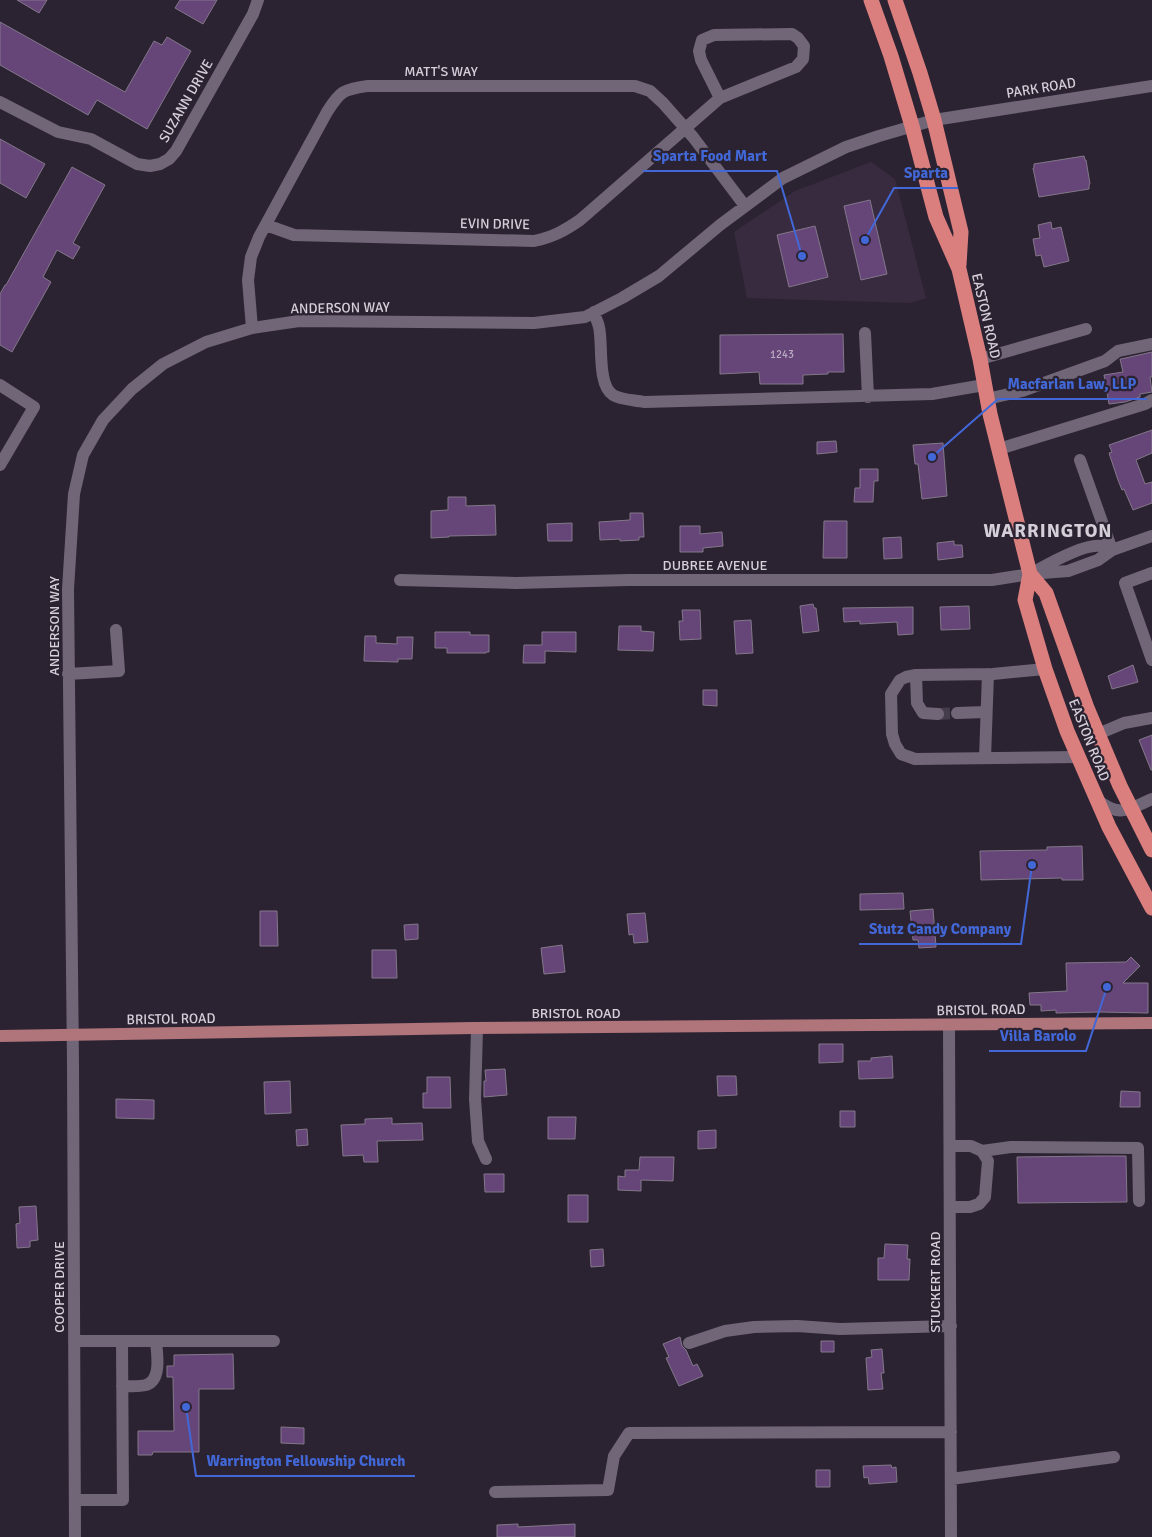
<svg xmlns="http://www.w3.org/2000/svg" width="1152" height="1537" viewBox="0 0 1152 1537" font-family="Signika,sans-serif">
  <rect width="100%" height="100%" fill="#2c2332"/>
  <path fill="#382b3f" d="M 871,162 L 895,179 L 926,298 L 911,303 L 747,298 L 734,232 L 795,191 Z"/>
  <path fill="#664578" stroke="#83788a" d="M 17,0 L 47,0 L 39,13 Z
    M 180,0 L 217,0 L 203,24 L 175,8 Z
    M 0,22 L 125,92 L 154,41 L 162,45 L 167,37 L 191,51 L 147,129 L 97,100 L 88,115 L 0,65 Z
    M 0,139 L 45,164 L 26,198 L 0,183 Z
    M 1084,156 L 1085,160 L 1086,160 L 1090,184 L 1089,185 L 1089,189 L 1039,197 L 1033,168 L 1034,168 L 1034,164 Z
    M 72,167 L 105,185 L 73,243 L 80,247 L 73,259 L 57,250 L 43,277 L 51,282 L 12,352 L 0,345 L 0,294 L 5,285 L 6,285 Z
    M 870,200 L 887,274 L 861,280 L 844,206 Z
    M 1051,222 L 1052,229 L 1061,227 L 1069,261 L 1044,267 L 1041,255 L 1036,256 L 1033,239 L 1040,238 L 1038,225 Z
    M 815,226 L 828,277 L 789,287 L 777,235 Z
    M 843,334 L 844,372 L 828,372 L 828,374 L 803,375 L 803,384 L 760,384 L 759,372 L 720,374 L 720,335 Z
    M 1152,352 L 1152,377 L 1150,377 L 1152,392 L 1140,394 L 1140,397 L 1125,402 L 1109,404 L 1104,375 L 1123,372 L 1120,359 L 1121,359 Z
    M 1152,430 L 1152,453 L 1136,460 L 1145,484 L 1152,482 L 1152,503 L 1133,510 L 1124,489 L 1122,490 L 1118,480 L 1109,453 L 1112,452 L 1109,445 Z
    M 836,441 L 837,452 L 817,454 L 817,442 Z
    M 943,443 L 947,496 L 922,499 L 918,464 L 915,464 L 913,445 Z
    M 860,469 L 878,469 L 878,481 L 874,481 L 873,502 L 854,502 L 855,488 L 860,488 Z
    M 448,497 L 466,497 L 466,506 L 495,505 L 496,535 L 449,536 L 449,537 L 431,538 L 431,511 L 448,510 Z
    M 630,513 L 643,513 L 644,537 L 639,537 L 639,540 L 620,541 L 620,539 L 600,540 L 599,522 L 630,520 Z
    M 824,521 L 847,521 L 847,558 L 823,558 Z
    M 572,523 L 572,541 L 548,541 L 547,524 Z
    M 680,526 L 700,526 L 700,534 L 722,532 L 723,546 L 703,548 L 703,552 L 680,552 Z
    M 901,537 L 902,558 L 884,559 L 883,538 Z
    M 954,541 L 954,545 L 962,545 L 963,557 L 938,560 L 937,543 Z
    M 813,604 L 814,608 L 816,608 L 819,631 L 803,633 L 800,606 Z
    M 969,606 L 970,629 L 941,630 L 940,607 Z
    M 913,607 L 913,634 L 898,635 L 897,622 L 860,624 L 860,621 L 844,622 L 843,608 Z
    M 682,610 L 700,610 L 701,639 L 680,640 L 679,621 L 683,621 Z
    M 751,620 L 753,653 L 736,654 L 734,621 Z
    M 619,626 L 641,626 L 641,631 L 654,632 L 653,651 L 618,650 Z
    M 435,632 L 470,632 L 470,635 L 489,635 L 489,652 L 486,652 L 486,653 L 447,653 L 447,648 L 435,648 Z
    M 542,632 L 576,632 L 576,652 L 545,651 L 545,663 L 523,663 L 524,645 L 542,645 Z
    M 365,636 L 376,636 L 376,643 L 397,644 L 397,637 L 413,637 L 412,659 L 398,659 L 398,662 L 364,661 Z
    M 1133,665 L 1138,682 L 1112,689 L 1108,676 Z
    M 703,690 L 717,690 L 717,706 L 703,705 Z
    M 1152,735 L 1152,770 L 1151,770 L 1139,740 Z
    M 1082,846 L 1083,880 L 1062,880 L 1062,878 L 981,880 L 980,851 L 1047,850 L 1047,847 Z
    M 903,893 L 904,909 L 860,910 L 860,894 Z
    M 933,909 L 936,947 L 919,948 L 918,940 L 913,940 L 910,911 Z
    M 260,911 L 277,911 L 278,946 L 260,946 Z
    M 645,913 L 648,942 L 634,943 L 633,934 L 629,935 L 627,914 Z
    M 418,924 L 418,939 L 405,940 L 404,925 Z
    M 562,945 L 565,972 L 544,974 L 541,948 Z
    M 372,950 L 396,950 L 397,978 L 372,978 Z
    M 1131,957 L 1140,966 L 1123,983 L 1148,983 L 1148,1013 L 1099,1012 L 1056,1013 L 1056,1010 L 1041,1011 L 1041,1005 L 1030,1005 L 1029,993 L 1067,991 L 1066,963 L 1126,962 Z
    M 819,1044 L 843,1044 L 843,1062 L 819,1063 Z
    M 892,1056 L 893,1078 L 859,1079 L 858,1061 L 871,1061 L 871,1058 Z
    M 505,1069 L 507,1095 L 484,1097 L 484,1081 L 486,1081 L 485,1070 Z
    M 717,1076 L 736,1076 L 737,1095 L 718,1096 Z
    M 427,1077 L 450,1077 L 451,1108 L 423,1108 L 423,1093 L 427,1093 Z
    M 290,1081 L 291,1113 L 265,1114 L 264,1082 Z
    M 1121,1091 L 1140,1092 L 1140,1107 L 1120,1107 Z
    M 116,1099 L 154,1100 L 154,1119 L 116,1118 Z
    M 840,1111 L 855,1111 L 855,1127 L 840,1127 Z
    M 548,1117 L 576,1117 L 575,1139 L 548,1139 Z
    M 392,1118 L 392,1124 L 422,1123 L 423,1140 L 377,1141 L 378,1162 L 364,1162 L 363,1155 L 343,1156 L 341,1125 L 365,1124 L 365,1119 Z
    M 307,1129 L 308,1145 L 297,1146 L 296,1130 Z
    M 716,1130 L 716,1148 L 698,1149 L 698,1131 Z
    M 1096,1156 L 1126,1156 L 1127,1202 L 1018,1203 L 1017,1157 Z
    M 640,1157 L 674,1157 L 673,1181 L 641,1180 L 641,1191 L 618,1190 L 618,1176 L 625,1177 L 625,1170 L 639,1170 Z
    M 484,1174 L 504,1174 L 504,1192 L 485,1192 Z
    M 568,1195 L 588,1195 L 588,1222 L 568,1222 Z
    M 36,1206 L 38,1240 L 30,1241 L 30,1247 L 17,1248 L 16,1224 L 20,1223 L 19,1207 Z
    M 885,1244 L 908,1245 L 907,1259 L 910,1259 L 909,1280 L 878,1280 L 878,1258 L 884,1258 Z
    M 603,1249 L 604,1266 L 591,1267 L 590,1250 Z
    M 680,1337 L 682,1346 L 686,1350 L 693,1366 L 697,1364 L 703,1376 L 679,1386 L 666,1358 L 669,1357 L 663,1344 Z
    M 821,1341 L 834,1341 L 834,1352 L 821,1352 Z
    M 882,1349 L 884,1373 L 881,1373 L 883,1389 L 868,1390 L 866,1358 L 872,1357 L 871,1350 Z
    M 233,1354 L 234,1389 L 199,1389 L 199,1452 L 153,1452 L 152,1455 L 138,1455 L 138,1431 L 174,1431 L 173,1377 L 167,1377 L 167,1366 L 174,1366 L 174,1355 Z
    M 281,1427 L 304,1428 L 304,1444 L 281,1443 Z
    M 891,1465 L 892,1468 L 896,1467 L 897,1482 L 869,1484 L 868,1477 L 864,1478 L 863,1466 Z
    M 816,1470 L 830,1470 L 830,1487 L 816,1487 Z
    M 518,1524 L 518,1527 L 575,1524 L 575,1537 L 497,1537 L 497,1525 Z"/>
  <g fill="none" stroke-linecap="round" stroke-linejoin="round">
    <path stroke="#453d4b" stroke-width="12" stroke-dasharray="12 6" stroke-linecap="butt" d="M 938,714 L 957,713"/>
    <path stroke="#706677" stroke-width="12" d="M 0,102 L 58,132 L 91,139 L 137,164 L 150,166 L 160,164 L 169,159 L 176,151 L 253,14 L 258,0
      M 266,225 L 294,235 L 534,241 C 553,237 564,231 580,220 L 720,98 L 796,67 L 803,59 L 804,46 L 798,38 L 792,34 L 714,35 L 702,40 L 699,51 L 701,60 L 720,98
      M 594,312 C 595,317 598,322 599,327 C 603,344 597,385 613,395 C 621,400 635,400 644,402 L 932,394 L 984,385
      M 252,328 L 248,280 L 251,257 L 259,237 L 327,112 C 341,90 343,90 368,86 L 635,86 L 650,91 L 663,103 L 693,137 L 745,206
      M 865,333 L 868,397
      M 980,359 L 1086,329
      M 0,385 L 34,407 L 0,465
      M 987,399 L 1022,391 L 1105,361 L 1118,351 L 1152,344
      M 999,449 L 1145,404 L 1152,400
      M 1080,460 L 1112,550
      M 1034,572 C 1048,564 1086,543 1101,546 C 1105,547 1109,549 1112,550
      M 1152,573 L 1125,583 L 1152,660
      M 400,580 L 516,583 L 628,580 L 992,580 L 1030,574 L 1068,571 L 1098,560 L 1112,550 L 1152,536
      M 1045,669 L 993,674 L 916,675 L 906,677 L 900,680 L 891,694 L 892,734 L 895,744 L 901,754 L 915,759 L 1078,757
      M 68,674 L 119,671 L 116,630
      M 916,675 L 917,703 L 923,713 L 938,714
      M 957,713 L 986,712
      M 1098,734 L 1124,723 L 1152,718
      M 985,758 L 988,674
      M 1096,799 C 1120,818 1127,810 1152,799
      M 949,1026 L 951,1537
      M 477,1029 L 475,1099 L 478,1141 L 486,1159
      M 950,1146 L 971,1146 L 982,1151 L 988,1161 L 985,1197 L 979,1204 L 970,1207 L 950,1207
      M 982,1151 L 1011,1147 L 1138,1148 L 1139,1201
      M 74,1341 L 274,1341
      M 689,1343 L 725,1331 L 754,1327 L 797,1326 L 840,1329 L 951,1326
      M 122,1386 C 130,1386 138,1387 146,1385 C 162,1380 157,1354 156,1341
      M 951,1479 L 1114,1457
      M 495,1492 L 608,1490 L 614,1456 L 629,1433 L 951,1432
      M 75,1500 L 123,1500 L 122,1341
      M 75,1537 L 73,1064 L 68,589 L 74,494 L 83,455 L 103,420 L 132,389 L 163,364 L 206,342 L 252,328 L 299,321 L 534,323 L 585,317 L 622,298 L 659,276 L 720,225 L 783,178 L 846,147 L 879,136 L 934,120 L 1152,86"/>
    <path stroke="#b0747b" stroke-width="12" d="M 0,1036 L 473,1028 L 1152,1023"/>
    <path stroke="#db7e7e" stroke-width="15" d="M 871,0 L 891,56 L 912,126 L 936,217 L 959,269 L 980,359 L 990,414 L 1030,574 L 1025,600 L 1045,669 L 1067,731 L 1109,827 L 1152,908
      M 895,0 L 920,73 L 934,120 L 961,232 L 959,265
      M 1030,574 L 1046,593 L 1087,708 L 1120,786 L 1152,850"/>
  </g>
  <g text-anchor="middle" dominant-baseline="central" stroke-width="4.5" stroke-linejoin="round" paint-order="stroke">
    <g font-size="11" fill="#b9acc1">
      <text x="782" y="354">1243</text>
    </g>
    <g font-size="14" fill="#d5cfd9" stroke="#2c2332">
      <text x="441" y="71">MATT'S WAY</text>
      <text transform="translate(1041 88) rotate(-9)">PARK ROAD</text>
      <text transform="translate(186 101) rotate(-60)">SUZANN DRIVE</text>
      <text transform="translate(495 224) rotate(1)">EVIN DRIVE</text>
      <text transform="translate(340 308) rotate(-1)">ANDERSON WAY</text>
      <text transform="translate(986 316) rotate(77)">EASTON ROAD</text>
      <text x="715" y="565">DUBREE AVENUE</text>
      <text transform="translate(54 626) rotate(-90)">ANDERSON WAY</text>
      <text transform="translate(1089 740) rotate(68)">EASTON ROAD</text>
      <text transform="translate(981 1010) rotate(-1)">BRISTOL ROAD</text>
      <text x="576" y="1013">BRISTOL ROAD</text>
      <text transform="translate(171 1019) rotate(-1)">BRISTOL ROAD</text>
      <text transform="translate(935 1282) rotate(-90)">STUCKERT ROAD</text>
      <text transform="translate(59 1287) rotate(-90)">COOPER DRIVE</text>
    </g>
    <g font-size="19" font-weight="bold" letter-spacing="1" fill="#d5cfd9" stroke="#2c2332">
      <text x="1048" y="531">WARRINGTON</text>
    </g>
  </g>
  <path fill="none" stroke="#4268d8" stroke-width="2" d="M802 256L777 171H643M865 240L894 188H958M932 457L998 399H1147M1032 865L1021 944H859M1107 987L1086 1051H989M186 1407L196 1476H415"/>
  <g fill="#4268d8" stroke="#2c2332" stroke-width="2">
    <circle cx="802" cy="256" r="5"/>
    <circle cx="865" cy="240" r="5"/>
    <circle cx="932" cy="457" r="5"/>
    <circle cx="1032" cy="865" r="5"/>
    <circle cx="1107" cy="987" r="5"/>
    <circle cx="186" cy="1407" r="5"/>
  </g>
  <g font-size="15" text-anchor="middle" font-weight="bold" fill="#4268d8" stroke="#2c2332" stroke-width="4.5" stroke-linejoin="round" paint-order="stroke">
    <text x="710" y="161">Sparta Food Mart</text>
    <text x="926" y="178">Sparta</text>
    <text x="1072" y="389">Macfarlan Law, LLP</text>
    <text x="940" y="934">Stutz Candy Company</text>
    <text x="1038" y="1041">Villa Barolo</text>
    <text x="306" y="1466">Warrington Fellowship Church</text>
  </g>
</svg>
